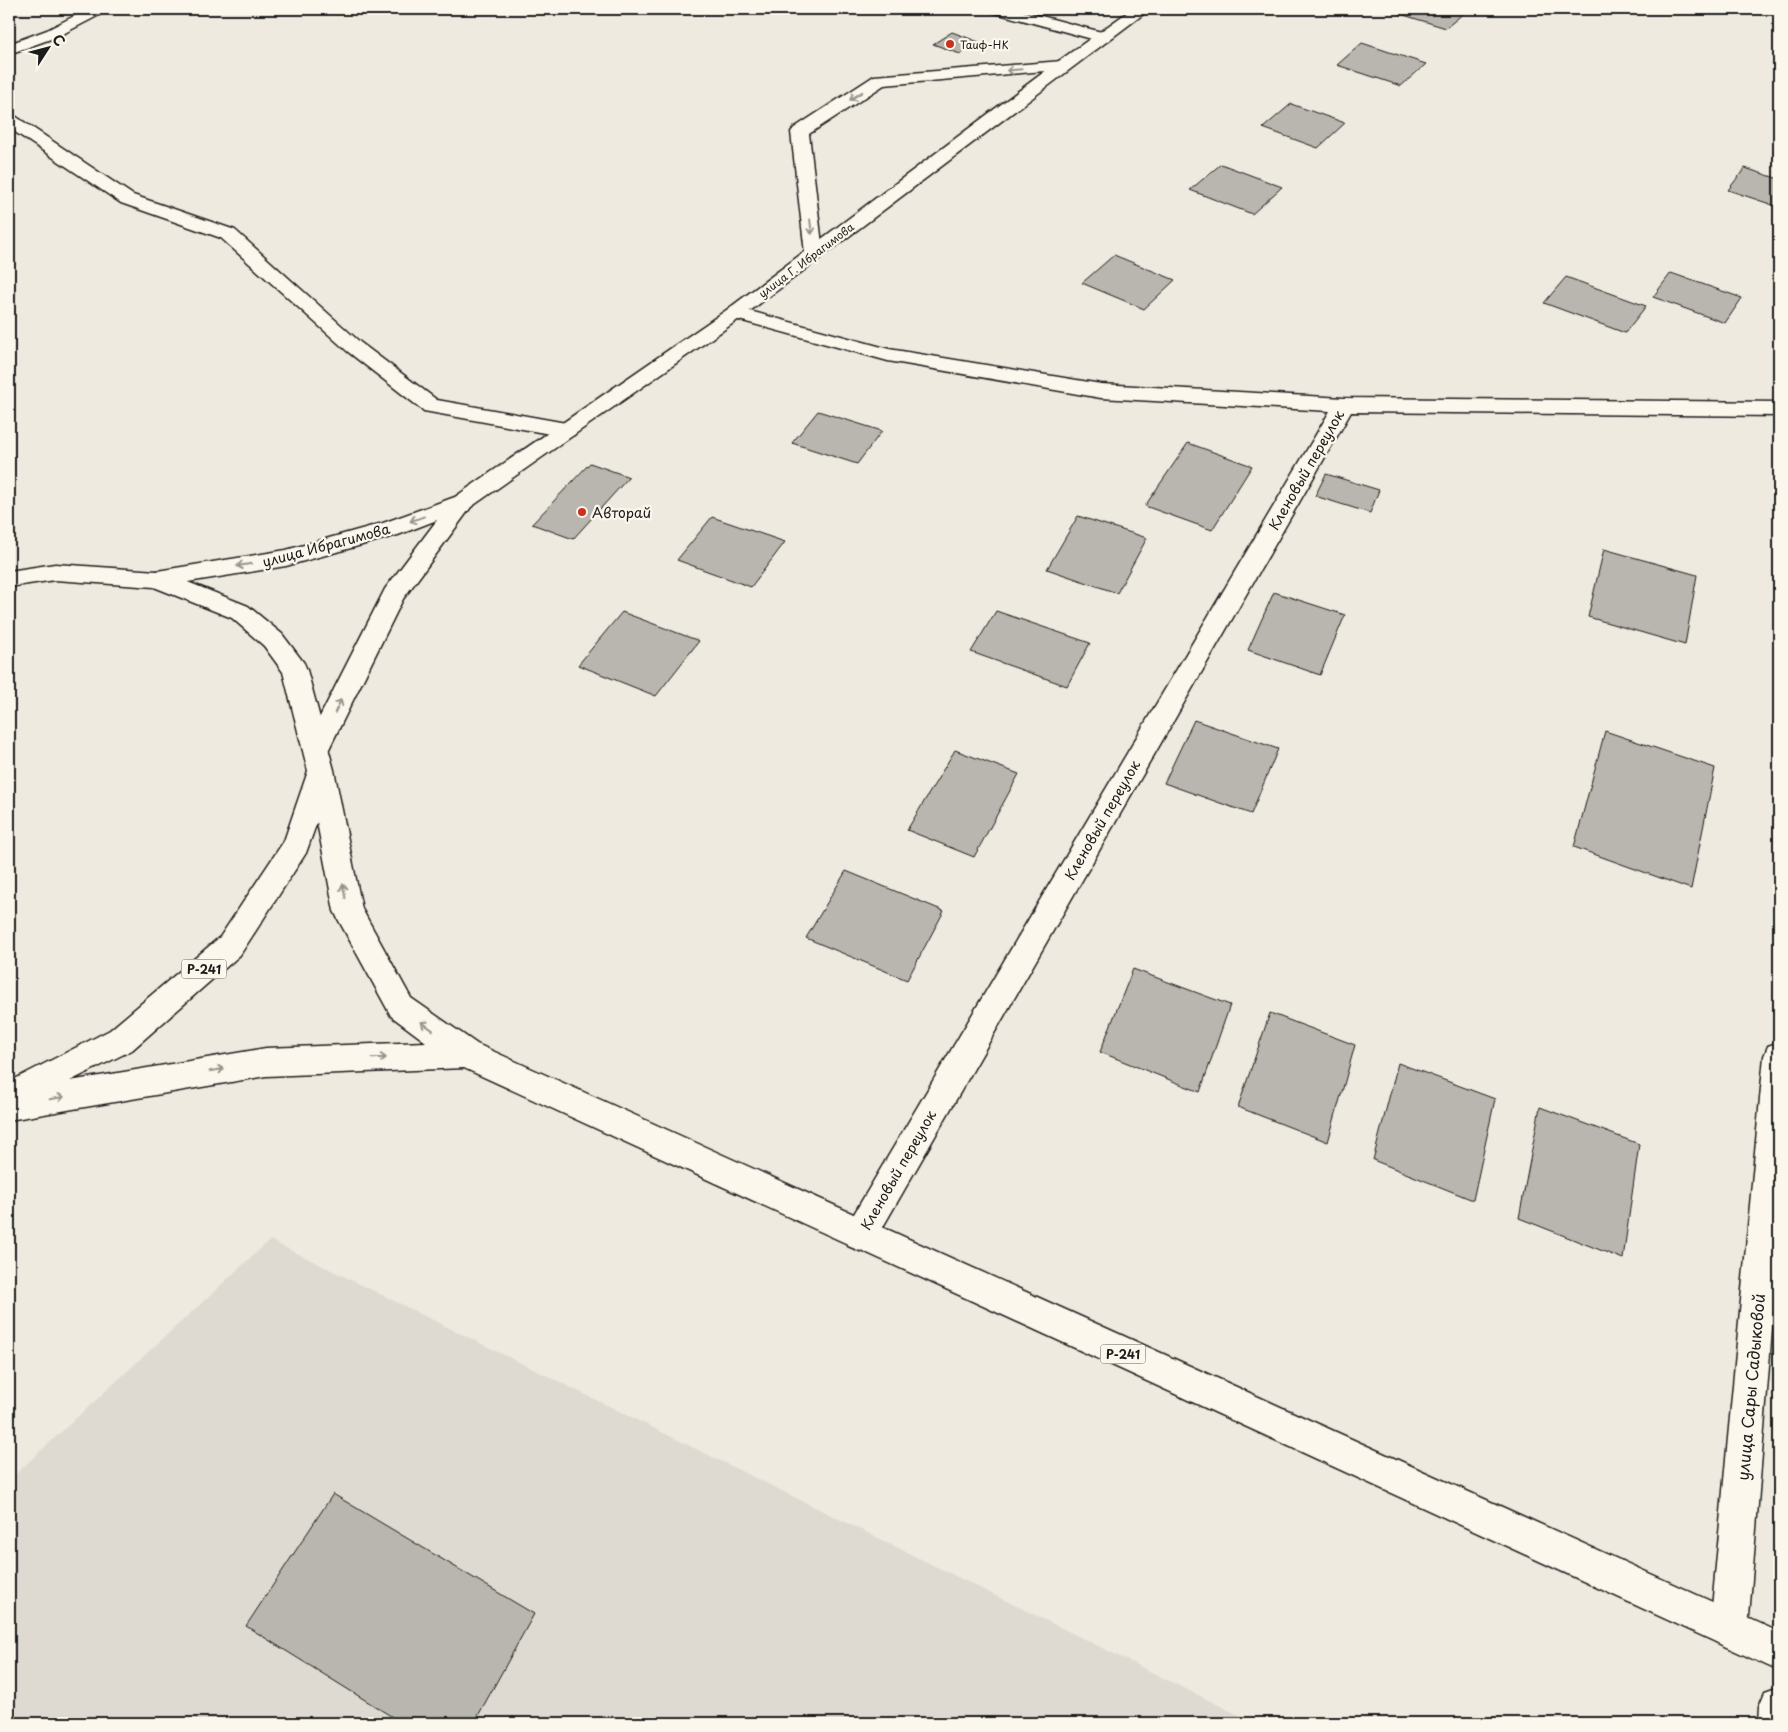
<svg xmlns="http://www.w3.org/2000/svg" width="1788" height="1732" viewBox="0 0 1788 1732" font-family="'Playpen Sans',sans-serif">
  <rect width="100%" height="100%" fill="#eeeadf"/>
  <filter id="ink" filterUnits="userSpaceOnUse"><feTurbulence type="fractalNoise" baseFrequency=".02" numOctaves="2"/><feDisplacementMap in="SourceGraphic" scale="10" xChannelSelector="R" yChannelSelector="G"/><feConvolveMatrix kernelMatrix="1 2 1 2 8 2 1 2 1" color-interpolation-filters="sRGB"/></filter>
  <g filter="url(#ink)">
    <path fill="#dedad1" d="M 270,1240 L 1255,1723 L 9,1723 L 9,1480 Z"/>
    <path fill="#b9b6af" stroke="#1c1c1c" d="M 1403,9 L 1455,9 L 1465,12 L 1446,28 L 1397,13 Z
      M 952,32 L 979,42 L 960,54 L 933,44 Z
      M 1362,43 L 1426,64 L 1401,86 L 1337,65 Z
      M 1291,104 L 1345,123 L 1318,148 L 1263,128 Z
      M 1221,164 L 1282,187 L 1252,214 L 1190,190 Z
      M 1745,168 L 1779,179 L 1779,207 L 1728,190 Z
      M 1114,255 L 1175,280 L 1144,309 L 1082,283 Z
      M 1671,273 L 1742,298 L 1725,323 L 1653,297 Z
      M 1566,277 L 1646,306 L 1625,333 L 1544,303 Z
      M 818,411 L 882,431 L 857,464 L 792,443 Z
      M 1188,443 L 1252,466 L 1212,530 L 1145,506 Z
      M 590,463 L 629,477 L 573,539 L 532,524 Z
      M 1326,474 L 1379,490 L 1370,513 L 1315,496 Z
      M 1078,516 L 1147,538 L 1117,593 L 1047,569 Z
      M 712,517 L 785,542 L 751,587 L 677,560 Z
      M 1604,549 L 1697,575 L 1685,645 L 1588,617 Z
      M 1274,592 L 1345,615 L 1320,675 L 1248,650 Z
      M 996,611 L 1090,643 L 1067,686 L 971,652 Z
      M 622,612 L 699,641 L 656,696 L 578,665 Z
      M 1194,720 L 1278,749 L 1251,814 L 1164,783 Z
      M 1605,731 L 1715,768 L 1691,889 L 1574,847 Z
      M 955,750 L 1019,774 L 974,857 L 907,830 Z
      M 846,871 L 944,911 L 907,980 L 806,938 Z
      M 1133,969 L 1230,1005 L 1200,1092 L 1100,1052 Z
      M 1270,1013 L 1355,1045 L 1328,1142 L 1238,1107 Z
      M 1398,1063 L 1495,1099 L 1473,1200 L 1373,1160 Z
      M 1540,1107 L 1639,1144 L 1623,1259 L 1519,1218 Z
      M 333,1494 L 534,1614 L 474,1723 L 402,1723 L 246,1626 Z"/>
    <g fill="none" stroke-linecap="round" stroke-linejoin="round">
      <g stroke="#1c1c1c" stroke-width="3">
        <path id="service" d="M 88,9 L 107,9 L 105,12 L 59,36 L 9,54 L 9,44 L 47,30 Z
          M 1062,61 L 1068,63 L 1070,66 L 1068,69 L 884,85 L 809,134 L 823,253 L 821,257 L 814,259 L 807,257 L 805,253 L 791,132 L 794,128 L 874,76 Z
          M 9,115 L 15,116 L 133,195 L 235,230 L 361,343 L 437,400 L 566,423 L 574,425 L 577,430 L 574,435 L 566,437 L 424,411 L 347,351 L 221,238 L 121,203 L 9,128 Z
          M 1779,1687 L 1779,1723 L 1758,1723 L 1759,1706 L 1765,1692 Z"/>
      </g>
      <g stroke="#1c1c1c" stroke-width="3">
        <path id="minor" d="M 990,9 L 1015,9 L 1109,34 L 1111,37 L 1109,40 L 1103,42 L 992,12 Z
          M 735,307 L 889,349 L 1101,384 L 1344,398 L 1779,402 L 1779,416 L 1351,412 L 872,1246 L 860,1251 L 848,1246 L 844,1235 L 848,1224 L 1330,411 L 1101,398 L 888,361 L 728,317 L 725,313 L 728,309 Z
          M 1779,1042 L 1779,1241 L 1748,1629 L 1742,1642 L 1729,1648 L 1716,1642 L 1710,1629 L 1764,1056 L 1768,1046 Z"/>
      </g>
      <g stroke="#1c1c1c" stroke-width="3">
        <path id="tertiary" d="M 1132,9 L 1150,9 L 742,317 L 471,507 L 403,599 L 325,757 L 316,760 L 307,757 L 303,750 L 385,589 L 437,520 L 398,535 L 286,566 L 157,587 L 149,585 L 145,579 L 149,573 L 157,571 L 286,550 L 383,523 L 455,497 L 728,309 L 1056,63 Z"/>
      </g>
      <g stroke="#1c1c1c" stroke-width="3">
        <path id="trunk" d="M 55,564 L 157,571 L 165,573 L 248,606 L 282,634 L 304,663 L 307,670 L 334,770 L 362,909 L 411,998 L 477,1044 L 1779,1632 L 1779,1671 L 464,1068 L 266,1076 L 9,1120 L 9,1082 L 110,1030 L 220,937 L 284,841 L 308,771 L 283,672 L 264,646 L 232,618 L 154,587 L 55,580 L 9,587 L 9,571 ZM 317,822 L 334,911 L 338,919 L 391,1016 L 426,1042 L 266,1048 L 70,1081 L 132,1050 L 240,955 L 306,853 Z"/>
      </g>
      <use href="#service" fill="#fbf7ec" fill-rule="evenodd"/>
      <use href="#minor" fill="#fbf7ec" fill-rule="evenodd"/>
      <use href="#tertiary" fill="#fbf7ec" fill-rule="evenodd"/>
      <use href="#trunk" fill="#fbf7ec" fill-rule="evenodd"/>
    </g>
    <defs><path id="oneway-shaft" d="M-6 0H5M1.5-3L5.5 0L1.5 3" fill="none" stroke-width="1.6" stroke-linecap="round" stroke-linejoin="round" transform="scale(1.25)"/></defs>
    <g stroke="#97948e">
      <use href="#oneway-shaft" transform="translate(1014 70) rotate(175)"/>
      <use href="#oneway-shaft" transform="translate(856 96) rotate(147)"/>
      <use href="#oneway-shaft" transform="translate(811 227) rotate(83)"/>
      <use href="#oneway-shaft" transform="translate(417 519) rotate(160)"/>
      <use href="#oneway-shaft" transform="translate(244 565) rotate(171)"/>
      <use href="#oneway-shaft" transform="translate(338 706) rotate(-64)"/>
      <use href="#oneway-shaft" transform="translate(344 891) rotate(-101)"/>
      <use href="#oneway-shaft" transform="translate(427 1026) rotate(-144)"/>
      <use href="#oneway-shaft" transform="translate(379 1058) rotate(-2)"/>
      <use href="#oneway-shaft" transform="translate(217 1070) rotate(-10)"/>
      <use href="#oneway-shaft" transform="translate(57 1098) rotate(-10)"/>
    </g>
  </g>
  <g fill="#c8321e" stroke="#fbf7ec" stroke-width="2">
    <circle cx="950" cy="44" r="5"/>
    <circle cx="582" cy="512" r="5"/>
  </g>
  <g text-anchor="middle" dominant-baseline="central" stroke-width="4.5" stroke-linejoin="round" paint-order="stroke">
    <g font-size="11" fill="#1c1c1c" stroke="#fbf7ec" text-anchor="start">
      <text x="960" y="44">Таиф-НК</text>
    </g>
    <g font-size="11" fill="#1c1c1c" stroke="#fbf7ec">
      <text transform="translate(806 260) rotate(-37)">улица Г. Ибрагимова</text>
    </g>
    <g fill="#fbf7ec" stroke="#5f5e5a" stroke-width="1">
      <rect x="181.5" y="959.5" width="45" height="19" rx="4"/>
      <rect x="1100.5" y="1344.5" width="45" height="19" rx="4"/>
    </g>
    <g font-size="12" font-weight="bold" fill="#1c1c1c">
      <text x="204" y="969">Р-241</text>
      <text x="1123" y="1354">Р-241</text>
    </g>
    <g font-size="14" fill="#1c1c1c" stroke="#fbf7ec">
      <text transform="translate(1306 470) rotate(-60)">Кленовый переулок</text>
      <text transform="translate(326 545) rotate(-15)">улица Ибрагимова</text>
      <text transform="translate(1102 820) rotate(-60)">Кленовый переулок</text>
      <text transform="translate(898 1170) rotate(-60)">Кленовый переулок</text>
    </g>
    <g font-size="14" fill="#1c1c1c" stroke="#fbf7ec" text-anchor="start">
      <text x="592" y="512">Авторай</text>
    </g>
    <g font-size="16" fill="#1c1c1c" stroke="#fbf7ec">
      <text transform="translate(1750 1387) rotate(-85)">улица Сары Садыковой</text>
    </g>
  </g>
  <rect width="1788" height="1732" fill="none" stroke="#fbf7ec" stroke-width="30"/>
  <rect x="15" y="15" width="1758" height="1702" fill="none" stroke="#1c1c1c" stroke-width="2" filter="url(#ink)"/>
  <g transform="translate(48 48) rotate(54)" stroke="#fbf7ec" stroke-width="4" paint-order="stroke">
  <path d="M0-4L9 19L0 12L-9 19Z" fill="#1c1c1c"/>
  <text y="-8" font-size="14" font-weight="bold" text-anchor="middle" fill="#1c1c1c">С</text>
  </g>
</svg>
